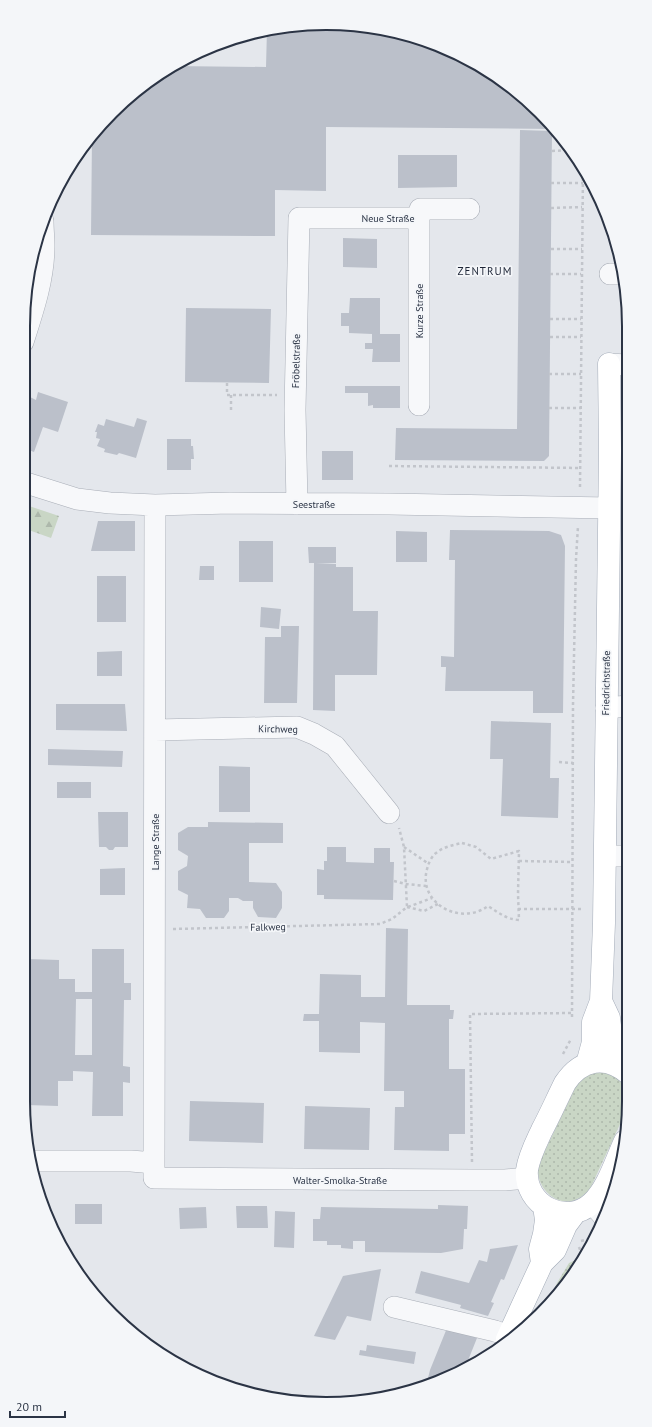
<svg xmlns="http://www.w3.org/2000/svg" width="652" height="1427" viewBox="0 0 652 1427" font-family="'PT Sans',sans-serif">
  <defs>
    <pattern id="grass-dots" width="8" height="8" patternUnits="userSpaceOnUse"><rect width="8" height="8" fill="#c9d6c5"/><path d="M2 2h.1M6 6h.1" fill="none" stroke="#adb8ab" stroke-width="1.8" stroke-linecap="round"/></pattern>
    <pattern id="forest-firs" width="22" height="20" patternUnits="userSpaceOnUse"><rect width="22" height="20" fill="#c9d6c5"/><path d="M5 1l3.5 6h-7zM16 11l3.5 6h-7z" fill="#adb8ab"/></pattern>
  </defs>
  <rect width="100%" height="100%" fill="#e4e7ec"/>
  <path fill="url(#grass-dots)" d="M 607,1072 C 624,1081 633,1088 627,1109 L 590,1189 C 586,1193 581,1198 575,1200 C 557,1207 538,1189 538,1171 C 538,1167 540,1163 541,1159 L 576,1086 C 584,1074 594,1072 607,1072 Z
    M 580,1258 L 554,1301 L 545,1308 L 557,1283 L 569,1263 Z"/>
  <path fill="url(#forest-firs)" d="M 23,504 L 59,516 L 51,538 L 23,528 Z"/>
  <path fill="#bbc0ca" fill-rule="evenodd" d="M 326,23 L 385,29 L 442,46 L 510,85 L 554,129 L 326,127 L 326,191 L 275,190 L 275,236 L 91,235 L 92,136 L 112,112 L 157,74 L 173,66 L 266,67 L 267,29 Z
    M 520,130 L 552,131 L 549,456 L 544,461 L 395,460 L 396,428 L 517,429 Z
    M 398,155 L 457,155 L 457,187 L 398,188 Z
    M 343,238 L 377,239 L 377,268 L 343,267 Z
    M 350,298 L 380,298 L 380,334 L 400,334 L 400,362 L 372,362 L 373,349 L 365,349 L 365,343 L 372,343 L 372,334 L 349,333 L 349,326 L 341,326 L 341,313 L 349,313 Z
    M 186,308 L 271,309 L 269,383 L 185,382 Z
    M 345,386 L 400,386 L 400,408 L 373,408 L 373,405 L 368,406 L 368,393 L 345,393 Z
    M 38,392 L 68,402 L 58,432 L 43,427 L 34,452 L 23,448 L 23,417 L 30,397 L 36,400 Z
    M 137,418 L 147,421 L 136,458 L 119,453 L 117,455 L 104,452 L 105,449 L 97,446 L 100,439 L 96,438 L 97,432 L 95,432 L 98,424 L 104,426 L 106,419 L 134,427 Z
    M 167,439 L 191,439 L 191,446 L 193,446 L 194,459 L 191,459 L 191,470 L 167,470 Z
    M 322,451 L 353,451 L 353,480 L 322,480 Z
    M 98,521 L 135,521 L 135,551 L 91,551 Z
    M 450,530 L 549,531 L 561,535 L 565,546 L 563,713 L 533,713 L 533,691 L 445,691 L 446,667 L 441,667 L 441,656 L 454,657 L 455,560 L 449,560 Z
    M 396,531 L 427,532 L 427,562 L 396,562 Z
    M 239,541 L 273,541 L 273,582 L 239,582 Z
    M 308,547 L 336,547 L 336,563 L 316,564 L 336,564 L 336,567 L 353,567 L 353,611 L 378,611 L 377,675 L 335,675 L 335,711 L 313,710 L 314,563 L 309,563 Z
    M 200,566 L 214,566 L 214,580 L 199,580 Z
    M 97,576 L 126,576 L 126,622 L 97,622 Z
    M 261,607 L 281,609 L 279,629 L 260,627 Z
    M 281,626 L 299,626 L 297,703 L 264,703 L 265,637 L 281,637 Z
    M 122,651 L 122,676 L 97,676 L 97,652 Z
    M 56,704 L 125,704 L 127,731 L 56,730 Z
    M 491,721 L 551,723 L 550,778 L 559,778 L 558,818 L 501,816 L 503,759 L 490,759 Z
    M 48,749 L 123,751 L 122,767 L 48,765 Z
    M 219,766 L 250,767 L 250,812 L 219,812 Z
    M 57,782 L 91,782 L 91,798 L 57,798 Z
    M 98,812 L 128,812 L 128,847 L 115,847 L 113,850 L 109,850 L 106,847 L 99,847 Z
    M 208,822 L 283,823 L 283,843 L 249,843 L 249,882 L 276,883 L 282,892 L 282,908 L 276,918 L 258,917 L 253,908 L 253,901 L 243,901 L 238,898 L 229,898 L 229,911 L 224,918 L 206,918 L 200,909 L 187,908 L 188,895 L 178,890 L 178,871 L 187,866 L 188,856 L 178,850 L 178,833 L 188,827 L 208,827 Z
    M 327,847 L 346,847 L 346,862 L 374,863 L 374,848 L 390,848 L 390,862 L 394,862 L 393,900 L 324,899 L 324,895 L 317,895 L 317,869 L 324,870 L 324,861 L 327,861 Z
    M 125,868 L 125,895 L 100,895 L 100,869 Z
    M 386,928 L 408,929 L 407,1005 L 450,1005 L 450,1010 L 454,1010 L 453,1019 L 449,1019 L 449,1069 L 465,1069 L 465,1134 L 449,1134 L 449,1151 L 394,1150 L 395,1107 L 404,1107 L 404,1091 L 384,1091 L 385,1023 L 360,1022 L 360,1053 L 319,1052 L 319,1021 L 303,1021 L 304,1014 L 319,1014 L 320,974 L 361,975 L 361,997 L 385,997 Z
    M 92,949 L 124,949 L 124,983 L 131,983 L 131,1000 L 124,1000 L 123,1066 L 130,1067 L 130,1083 L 123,1082 L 123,1116 L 92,1116 L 93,1072 L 73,1071 L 73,1081 L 58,1081 L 58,1106 L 27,1105 L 28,959 L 59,960 L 59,979 L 75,979 L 75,992 L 92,992 ZM 76,999 L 92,999 L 92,1055 L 75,1055 Z
    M 190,1101 L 264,1103 L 263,1143 L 189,1141 Z
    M 305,1106 L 370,1108 L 369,1150 L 304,1149 Z
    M 75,1204 L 102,1204 L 102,1224 L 75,1224 Z
    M 438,1205 L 468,1206 L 467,1229 L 464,1229 L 463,1249 L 441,1253 L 365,1252 L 365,1241 L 353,1241 L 353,1249 L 341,1248 L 341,1245 L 327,1245 L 327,1241 L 313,1241 L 313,1219 L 320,1219 L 321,1207 L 438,1209 Z
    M 236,1206 L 267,1206 L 268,1228 L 237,1228 Z
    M 206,1207 L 207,1228 L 180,1229 L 179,1208 Z
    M 275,1211 L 295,1212 L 294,1248 L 274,1247 Z
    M 518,1245 L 504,1280 L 501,1279 L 491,1302 L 494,1303 L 488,1316 L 460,1308 L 461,1305 L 415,1293 L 421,1271 L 469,1283 L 479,1260 L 487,1262 L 490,1249 Z
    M 381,1269 L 371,1321 L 347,1316 L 335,1340 L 314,1336 L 343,1276 Z
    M 447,1328 L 477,1338 L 465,1368 L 427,1382 L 430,1370 Z
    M 367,1345 L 416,1352 L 414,1364 L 359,1355 L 360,1350 L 366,1351 Z"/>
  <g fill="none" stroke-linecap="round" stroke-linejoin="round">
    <g stroke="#a9aeb7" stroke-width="22">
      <path id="minor" d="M 610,274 L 623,274
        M 23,342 C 33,311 44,279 44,246 C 44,238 43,230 43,221
        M 609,364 L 627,365
        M 419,405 L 419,218
        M 23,482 L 77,499 L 110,503 L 155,505 L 230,503 L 389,504 L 609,508
        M 297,504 L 295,410 L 299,218 L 419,218 L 420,209 L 469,209
        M 155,505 L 154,1178 L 473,1180 L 505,1180 L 527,1178
        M 606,708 L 628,706
        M 155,730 L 297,727 L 314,734 L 335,746 L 389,813
        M 605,856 L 628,856
        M 33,1161 L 131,1161 L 154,1163
        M 592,1203 L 605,1218
        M 394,1307 L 495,1331 L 509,1336"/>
    </g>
    <g stroke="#a3abb8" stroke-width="23">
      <path id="major" d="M 601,1001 L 609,1018 L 613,1049 L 621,1067
        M 587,1064 L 593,1042 L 593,1022 L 601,1001 L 604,923 L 610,451 L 609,364
        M 625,1141 C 616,1160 608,1188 592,1203 C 566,1227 524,1205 527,1170 C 529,1156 536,1143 542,1130 C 550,1115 557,1099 565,1083 C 581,1059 606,1054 629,1074
        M 542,1263 L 540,1249 L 544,1234 L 546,1220 L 544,1206
        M 507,1339 L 542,1263 L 555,1250 L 566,1225 L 575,1213"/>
    </g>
    <path stroke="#c2c5cb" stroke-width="2.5" stroke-dasharray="3 3" stroke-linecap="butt" d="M 552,151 L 571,150
      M 551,183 L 583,183
      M 551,208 L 582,207
      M 551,249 L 582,249
      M 550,274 L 581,274
      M 550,319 L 581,319
      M 550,337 L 581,337
      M 549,374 L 581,374
      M 227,383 L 227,395 L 277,395
      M 549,408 L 581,408
      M 231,410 L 231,394
      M 389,466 L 581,468
      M 580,487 L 583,170
      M 559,762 L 573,763
      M 462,843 L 476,847 L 491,859 L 519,851 L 518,894 L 519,920 C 506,919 499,913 488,906 C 460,927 415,902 428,866 C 429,862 432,856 436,853 C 443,847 453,845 462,843 Z
      M 404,847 L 429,864
      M 519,861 L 573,862
      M 394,881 L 406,884 L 426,886
      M 407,907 L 424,911 L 438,904
      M 408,907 L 432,898
      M 518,909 L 583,909
      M 173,929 L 380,924 L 392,919 L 407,907 L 404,847 L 399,828
      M 628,1009 L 629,962
      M 572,1017 L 573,705 L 576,559 L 578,526
      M 563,1054 L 571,1039
      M 472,1162 L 470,1014 L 572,1013
      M 581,1241 L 593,1238
      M 579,1247 L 582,1255"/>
    <use href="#minor" stroke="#f7f8fa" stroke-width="21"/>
    <use href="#major" stroke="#fff" stroke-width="22"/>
  </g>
  <g text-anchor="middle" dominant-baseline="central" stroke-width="3.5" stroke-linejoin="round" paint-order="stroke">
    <g font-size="10" fill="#2b3445" stroke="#f4f6f9">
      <text x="388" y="218">Neue Straße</text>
      <text transform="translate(419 311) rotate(-90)">Kurze Straße</text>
      <text transform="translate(296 361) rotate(-89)">Fröbelstraße</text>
      <text x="314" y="504">Seestraße</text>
      <text transform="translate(606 683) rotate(-89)">Friedrichstraße</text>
      <text transform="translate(278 729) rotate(1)">Kirchweg</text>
      <text transform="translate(155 842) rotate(-90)">Lange Straße</text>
      <text transform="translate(268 927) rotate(-1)">Falkweg</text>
      <text x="340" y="1180">Walter-Smolka-Straße</text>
    </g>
    <g font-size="11" letter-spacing="1" fill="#1d2536" stroke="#f4f6f9">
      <text x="485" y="271">ZENTRUM</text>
    </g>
  </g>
  <path d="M0 0H652V1427H0ZM326 30H326A296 296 0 0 1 622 326V1101A296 296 0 0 1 326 1397H326A296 296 0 0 1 30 1101V326A296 296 0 0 1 326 30Z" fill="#f4f6f9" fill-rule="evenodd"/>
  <path fill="none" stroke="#2b3445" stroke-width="2" d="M326 30H326A296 296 0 0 1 622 326V1101A296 296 0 0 1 326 1397H326A296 296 0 0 1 30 1101V326A296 296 0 0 1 326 30Z"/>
  <path d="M10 1411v6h55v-6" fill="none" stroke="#2b3445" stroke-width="2"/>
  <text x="16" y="1411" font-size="12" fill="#2b3445" stroke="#f4f6f9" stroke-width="3" paint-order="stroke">20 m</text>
</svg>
